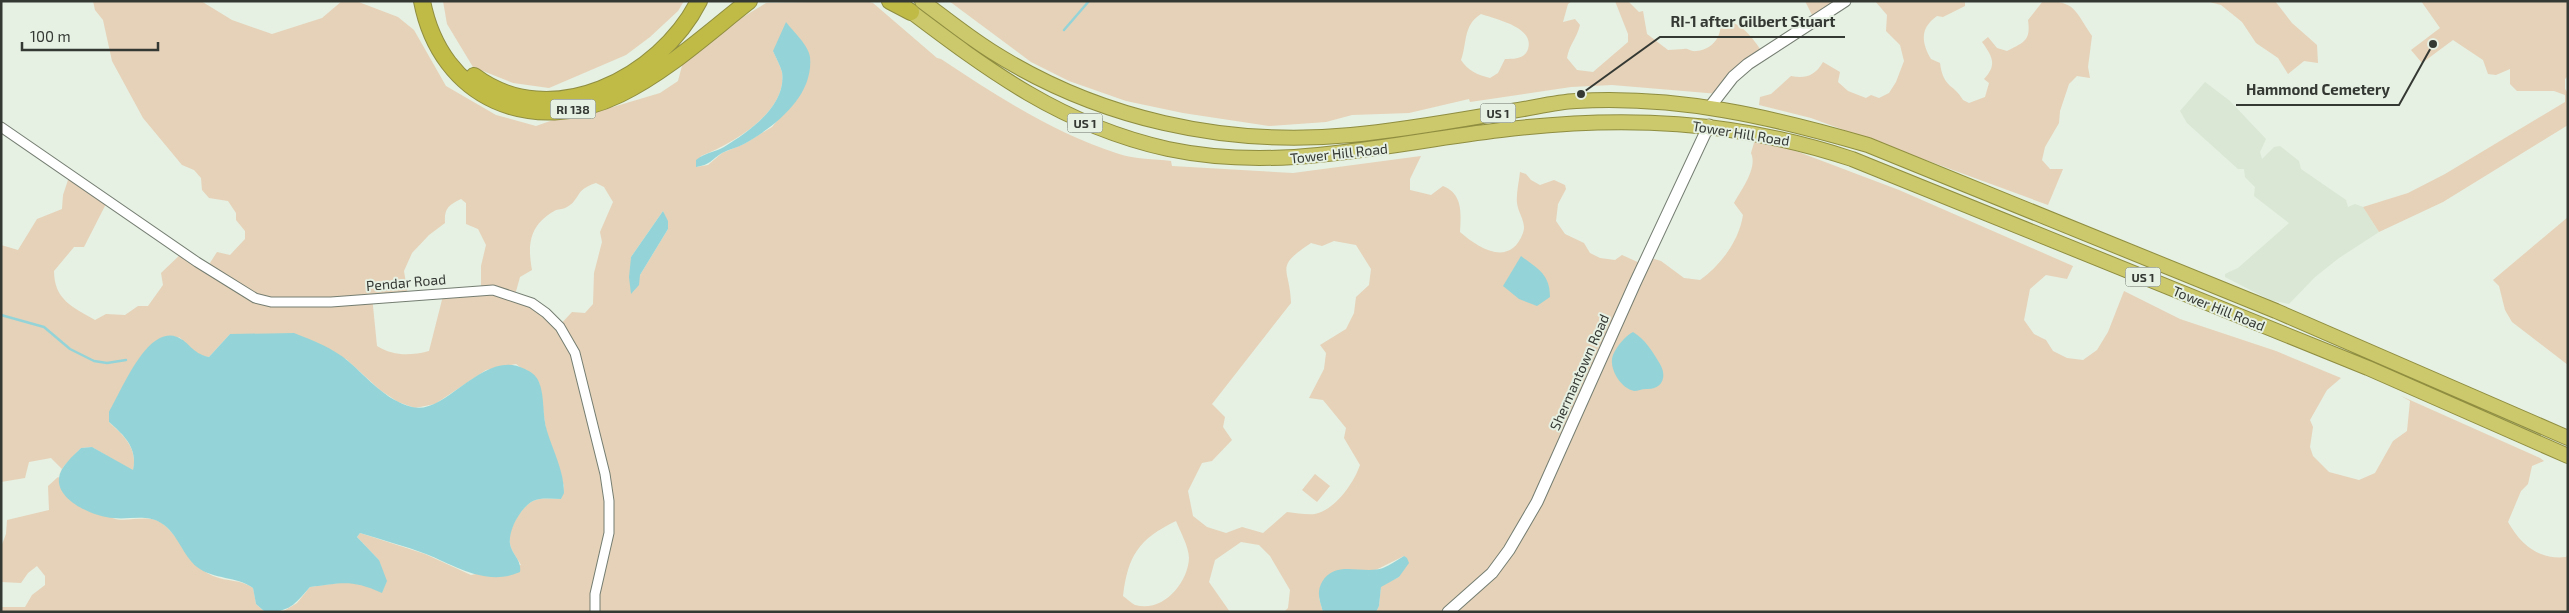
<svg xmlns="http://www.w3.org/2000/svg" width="2569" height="613" viewBox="0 0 2569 613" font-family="'Exo 2',sans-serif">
  <rect width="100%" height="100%" fill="#e6f0e3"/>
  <path fill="#d9e7d4" d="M 2205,82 L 2230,101 L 2266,139 L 2260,152 L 2262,159 L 2274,147 L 2280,146 L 2299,161 L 2301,169 L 2346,200 L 2348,207 L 2355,204 L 2363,207 L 2379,232 L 2339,258 L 2315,277 L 2289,304 L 2270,300 L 2225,277 L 2225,274 L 2238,268 L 2289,223 L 2254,196 L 2255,187 L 2245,177 L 2244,169 L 2238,169 L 2187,123 L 2180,111 Z"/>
  <path fill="#e6d2b8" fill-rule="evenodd" d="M 93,1 L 201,1 L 232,20 L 272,34 L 322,18 L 342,1 L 356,1 L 398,17 L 414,30 L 446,86 L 496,115 L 536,126 L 576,112 L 613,107 L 660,93 L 678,81 L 684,58 L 715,34 L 766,3 L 866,1 L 873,3 L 937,58 L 941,59 C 997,96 1053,133 1119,154 C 1135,159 1154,159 1171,161 L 1172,166 L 1293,173 L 1421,156 L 1410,179 L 1410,190 L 1431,195 L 1443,186 C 1463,194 1461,213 1460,232 C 1478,248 1510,268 1523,233 C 1527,223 1518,213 1517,203 C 1516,194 1519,182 1520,172 L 1526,174 L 1531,180 L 1540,185 L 1554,180 L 1565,185 L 1566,189 L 1558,204 L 1556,221 L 1565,234 L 1584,243 L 1590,253 L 1600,258 L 1615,260 L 1622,255 L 1642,264 L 1648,257 L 1661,261 L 1684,278 L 1700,280 C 1721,265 1739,241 1743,215 L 1734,203 C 1741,190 1758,168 1751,153 L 1756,136 L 1899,190 L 2073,266 L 2067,279 L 2046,275 L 2030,289 L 2024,320 L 2034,334 L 2046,340 L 2053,351 L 2067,358 L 2083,360 L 2097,350 L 2108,332 L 2124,291 L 2180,319 L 2276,351 L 2341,378 L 2327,390 L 2310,420 L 2313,427 L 2310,447 L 2313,456 L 2329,472 L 2359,480 L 2375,473 L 2393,441 L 2407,431 L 2410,401 L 2401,396 L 2540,458 L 2544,461 L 2532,466 L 2528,484 L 2521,491 L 2508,522 C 2521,545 2539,560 2566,557 L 2568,554 L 2568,612 L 1376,612 L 1379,606 L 1381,586 L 1399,577 L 1404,556 L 1319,598 L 1323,612 L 1284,612 L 1288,608 L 1290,590 L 1270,556 L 1259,545 L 1241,542 L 1215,560 L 1209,582 L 1230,612 L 282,612 L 297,603 L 310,587 L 345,582 L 360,583 L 379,560 L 357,537 L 360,533 L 425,554 L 471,575 L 521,565 C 518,559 511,551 510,544 C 507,530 521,507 533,501 C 542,497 552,499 561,499 L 564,486 L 546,430 L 539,382 L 516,364 L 486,370 L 435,404 L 415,408 L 398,402 L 380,390 L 346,359 L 230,334 L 209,357 L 198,355 L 179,337 L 109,422 C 124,436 138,448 133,471 L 92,447 L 81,448 L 64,466 L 58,477 C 75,490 92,508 110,517 C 125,525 147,512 163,524 C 183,540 188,565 213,576 C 227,582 241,579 253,588 L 256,604 L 265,612 L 1,612 L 1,607 L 25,607 L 32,595 L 45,585 L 45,576 L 37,566 L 28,573 L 21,583 L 1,582 L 1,547 L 6,534 L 7,520 L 49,510 L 48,486 L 58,477 L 62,469 L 51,458 L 29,462 L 25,478 L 1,482 L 1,245 L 18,250 L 37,219 L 62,209 L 63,195 L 70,174 L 107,202 L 84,247 L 74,247 L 54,271 C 54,299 72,307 95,320 L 106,314 L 125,315 L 138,306 L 148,306 L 163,285 L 161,273 L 183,252 L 208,266 L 217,252 L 230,255 L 245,239 L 245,231 L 236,220 L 236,213 L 228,201 L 209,198 L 202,190 L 201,178 L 194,170 L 182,165 L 143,118 L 112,61 L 103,20 L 95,10 ZM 773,51 L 802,91 L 772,127 L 744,144 L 722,153 L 708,165 L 696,167 L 701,156 C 732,144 788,112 782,72 C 780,65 776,58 773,51 ZM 596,183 L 604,187 L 613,202 L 600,232 L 602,242 L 594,273 L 593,304 L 585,313 L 572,312 L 559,326 L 515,295 L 520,277 L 532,270 C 527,243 530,224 556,210 C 559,209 564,209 567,207 C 581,199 574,190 596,183 ZM 461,199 L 466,203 L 466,224 L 478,229 L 486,245 L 481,266 L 481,287 L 444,292 L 429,351 C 410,356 393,356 377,346 L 372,296 L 408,295 L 404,271 L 412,253 L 429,235 L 445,223 C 444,209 448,205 461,199 ZM 663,211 L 668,229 L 640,275 L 631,257 ZM 1334,241 L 1356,245 L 1371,269 L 1369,285 L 1356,297 L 1354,313 L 1346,329 L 1320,345 L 1326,353 L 1324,369 L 1309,398 L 1323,400 L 1346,428 L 1344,438 L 1360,465 C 1354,483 1335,510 1315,514 C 1307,515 1296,513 1287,512 L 1263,533 L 1242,527 L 1226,533 L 1207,527 L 1193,516 L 1188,491 L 1202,463 L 1212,461 L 1232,440 L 1223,427 L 1225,417 L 1212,404 L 1291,303 C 1290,267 1273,268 1311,243 L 1322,246 ZM 1176,521 C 1180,531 1189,547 1189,558 C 1188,583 1163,613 1135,605 C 1131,603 1126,598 1123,596 C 1128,555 1139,539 1176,521 Z
    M 443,1 L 684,1 L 678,11 L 650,37 L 626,55 L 549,88 L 513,83 L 473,67 L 447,24 Z
    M 949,1 L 1572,1 L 1568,4 L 1563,22 L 1575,19 L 1580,25 C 1577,38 1569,45 1567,58 L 1577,70 L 1593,72 L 1628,42 L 1628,34 L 1615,1 L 1628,1 L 1639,12 L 1643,11 L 1647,34 L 1668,50 C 1674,50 1679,49 1684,49 C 1688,48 1691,52 1696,51 C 1712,50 1723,36 1720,21 C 1739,19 1753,38 1762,52 L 1719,94 L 1612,85 L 1571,87 L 1470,102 L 1469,99 L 1409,113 L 1352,115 L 1326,122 L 1269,126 L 1183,113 L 1126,101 L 1069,81 L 1031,62 ZM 1481,14 C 1495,19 1535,27 1528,49 C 1525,59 1514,59 1505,59 L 1498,73 L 1490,78 C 1478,75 1468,71 1461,60 C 1467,43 1463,25 1481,14 Z
    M 1805,1 L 1844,1 L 1814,19 Z
    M 1875,1 L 1965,1 L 1965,6 L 1943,17 L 1937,16 C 1920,28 1921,42 1931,59 L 1940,63 C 1943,88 1954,84 1963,100 L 1969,103 L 1985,97 L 1989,83 L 1984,79 C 1997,65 1993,57 1982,42 L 1988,37 L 1997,48 L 2007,51 C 2024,42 2031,41 2028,20 L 2043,1 C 2076,1 2074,10 2092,36 L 2088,67 L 2090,78 L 2077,76 L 2069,84 L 2060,111 L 2059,123 L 2045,147 L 2042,160 L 2050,169 L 2063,169 L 2048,205 L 1811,118 L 1759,105 L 1760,97 L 1771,94 L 1791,76 C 1805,79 1815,76 1823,62 L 1840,72 L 1838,82 L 1848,91 L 1866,98 L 1871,95 L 1879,98 L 1889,93 L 1896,82 L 1904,61 L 1900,45 L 1886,31 L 1887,15 Z
    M 2206,1 L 2275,1 L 2292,23 L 2317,45 L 2318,63 L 2304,61 L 2288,74 L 2278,58 L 2256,43 L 2242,22 L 2221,5 Z
    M 2421,1 L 2568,1 L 2568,76 L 2565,79 L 2565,89 L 2568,93 L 2568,125 L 2443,202 L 2379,232 L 2363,207 L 2408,193 L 2445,174 L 2565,102 L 2565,95 L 2554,91 L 2517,91 L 2510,84 L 2510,69 L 2496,75 L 2488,74 L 2483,60 L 2453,40 L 2422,63 L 2411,50 L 2440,28 Z
    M 2568,217 L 2568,365 L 2512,322 L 2505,310 L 2499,286 L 2493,280 Z
    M 1315,474 L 1330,486 L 1317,502 L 1302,490 Z"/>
  <path fill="#94d4d8" d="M 786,22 C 793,31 809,46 810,57 C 814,97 774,127 744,144 C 737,148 729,149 722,153 C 711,160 710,165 696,167 L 696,160 C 704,153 715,152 724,147 C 748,132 787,106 782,72 C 780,65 776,58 773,51 Z
    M 663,211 L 668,221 L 668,229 L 640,275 L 639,285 L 631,294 L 629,277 L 631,257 Z
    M 1521,256 C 1538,269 1550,274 1550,297 L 1537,306 L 1519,299 L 1503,286 Z
    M 1633,332 C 1645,339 1653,352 1660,364 C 1668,378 1661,390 1646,389 C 1642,389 1638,391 1634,391 C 1620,388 1608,367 1613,355 C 1617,346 1625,336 1633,332 Z
    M 294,333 C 312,340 333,348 348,361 C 368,378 385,400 412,407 C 446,416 484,347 525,369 C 531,372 536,375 539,382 C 545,397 542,415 547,431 C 553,451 564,471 564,493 L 561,499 C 552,499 542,497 533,501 C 521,507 508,530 510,544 C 512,555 522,560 520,572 C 487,587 456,566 426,554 C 405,546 382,540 360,533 L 357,537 L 379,560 L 387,581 L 382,593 C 351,579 342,583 310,587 C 294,605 290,612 265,612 L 256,604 L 253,588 C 237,576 214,580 197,567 C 182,555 178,533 161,523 C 147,514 129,520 113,518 C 95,517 56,501 59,478 C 60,467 73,456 81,448 L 92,447 L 133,470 C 138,448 124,435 109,422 L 109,412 C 121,392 147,325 177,337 C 190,342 191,353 209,357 L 230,334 Z
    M 1404,556 L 1407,558 L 1409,563 L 1399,577 L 1381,587 L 1379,606 L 1376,612 L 1323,612 C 1320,601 1316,593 1322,582 C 1335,559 1363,575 1383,568 C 1390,565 1397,560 1404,556 Z"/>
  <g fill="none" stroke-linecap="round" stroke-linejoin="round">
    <path stroke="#94d4d8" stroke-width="2.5" d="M 1064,30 L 1089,1
      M 1,315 L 44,327 L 70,349 L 94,361 L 107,363 L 126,360"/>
    <g stroke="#747d71" stroke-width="11">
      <path id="minor" d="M 1,127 L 197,262 L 255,298 L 271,302 L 331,302 L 493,290 L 532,303 L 546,313 L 560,327 L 575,353 L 605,474 L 609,501 L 609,533 L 595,594 L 595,612"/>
    </g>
    <g stroke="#747d71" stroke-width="13">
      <path id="tertiary" d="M 1709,108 L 1733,77 L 1748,64 L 1845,1
        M 1448,612 L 1492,573 L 1509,550 L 1537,502 L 1635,283 L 1709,125"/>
    </g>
    <g stroke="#8f8e40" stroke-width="16">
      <path id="trunk" d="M 922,1 C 945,18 967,36 991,51 C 1098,119 1225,147 1351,135 C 1405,130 1459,120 1512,111 C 1533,108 1555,102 1576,101 C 1678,95 1772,117 1868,145 L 2276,311 L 2568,438
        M 902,5 C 988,70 1060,125 1168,149 C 1281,173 1389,143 1501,130 C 1623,115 1734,120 1852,159 L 2368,368 L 2568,456"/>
    </g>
    <g stroke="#8f8e40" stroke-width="18">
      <path id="motorway" d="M 422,1 C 441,99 532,137 620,94 C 667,71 708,33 749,1
        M 890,1 L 911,12
        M 474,76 C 551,134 660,78 699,1"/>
    </g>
    <use href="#minor" stroke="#fff" stroke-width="9"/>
    <use href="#tertiary" stroke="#fff" stroke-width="11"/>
    <use href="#trunk" stroke="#ccc86c" stroke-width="14"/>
    <use href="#motorway" stroke="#c0bb47" stroke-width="16"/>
  </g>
  <g text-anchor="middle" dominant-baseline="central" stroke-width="4" stroke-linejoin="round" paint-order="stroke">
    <g fill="#e6f0e3" stroke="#6a7068" stroke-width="1">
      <rect x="550.5" y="99.5" width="45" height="19" rx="4"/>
      <rect x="1480.5" y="103.5" width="35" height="19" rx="4"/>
      <rect x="1067.5" y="113.5" width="35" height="19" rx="4"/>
      <rect x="2125.5" y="267.5" width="35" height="19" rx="4"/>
    </g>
    <g font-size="12" font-weight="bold" fill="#353934">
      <text x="573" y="109">RI 138</text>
      <text x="1498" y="113">US 1</text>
      <text x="1085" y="123">US 1</text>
      <text x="2143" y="277">US 1</text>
    </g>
    <g font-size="14" fill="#353934" stroke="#e6f0e3">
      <text transform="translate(1741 133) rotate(9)">Tower Hill Road</text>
      <text transform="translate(1339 153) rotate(-6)">Tower Hill Road</text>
      <text transform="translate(406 282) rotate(-5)">Pendar Road</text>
      <text transform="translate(2219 308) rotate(22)">Tower Hill Road</text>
      <text transform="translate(1579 372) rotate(-66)">Shermantown Road</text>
    </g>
  </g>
  <path fill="none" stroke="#353934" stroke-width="2" d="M1581 94L1660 37H1845M2433 44L2399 105H2236"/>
  <g fill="#353934" stroke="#e6f0e3" stroke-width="2">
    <circle cx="1581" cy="94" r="5"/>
    <circle cx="2433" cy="44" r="5"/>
  </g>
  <g font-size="15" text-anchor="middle" font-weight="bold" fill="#353934" stroke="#e6f0e3" stroke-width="4" stroke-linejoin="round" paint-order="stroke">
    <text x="1753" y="27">RI-1 after Gilbert Stuart</text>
    <text x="2318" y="95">Hammond Cemetery</text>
  </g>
  <rect width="2569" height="613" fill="none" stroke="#353934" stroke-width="5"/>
  <path d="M22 42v8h136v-8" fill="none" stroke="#353934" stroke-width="2.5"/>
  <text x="30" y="42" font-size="15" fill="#353934" stroke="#e6f0e3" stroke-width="4" paint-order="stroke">100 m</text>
</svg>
